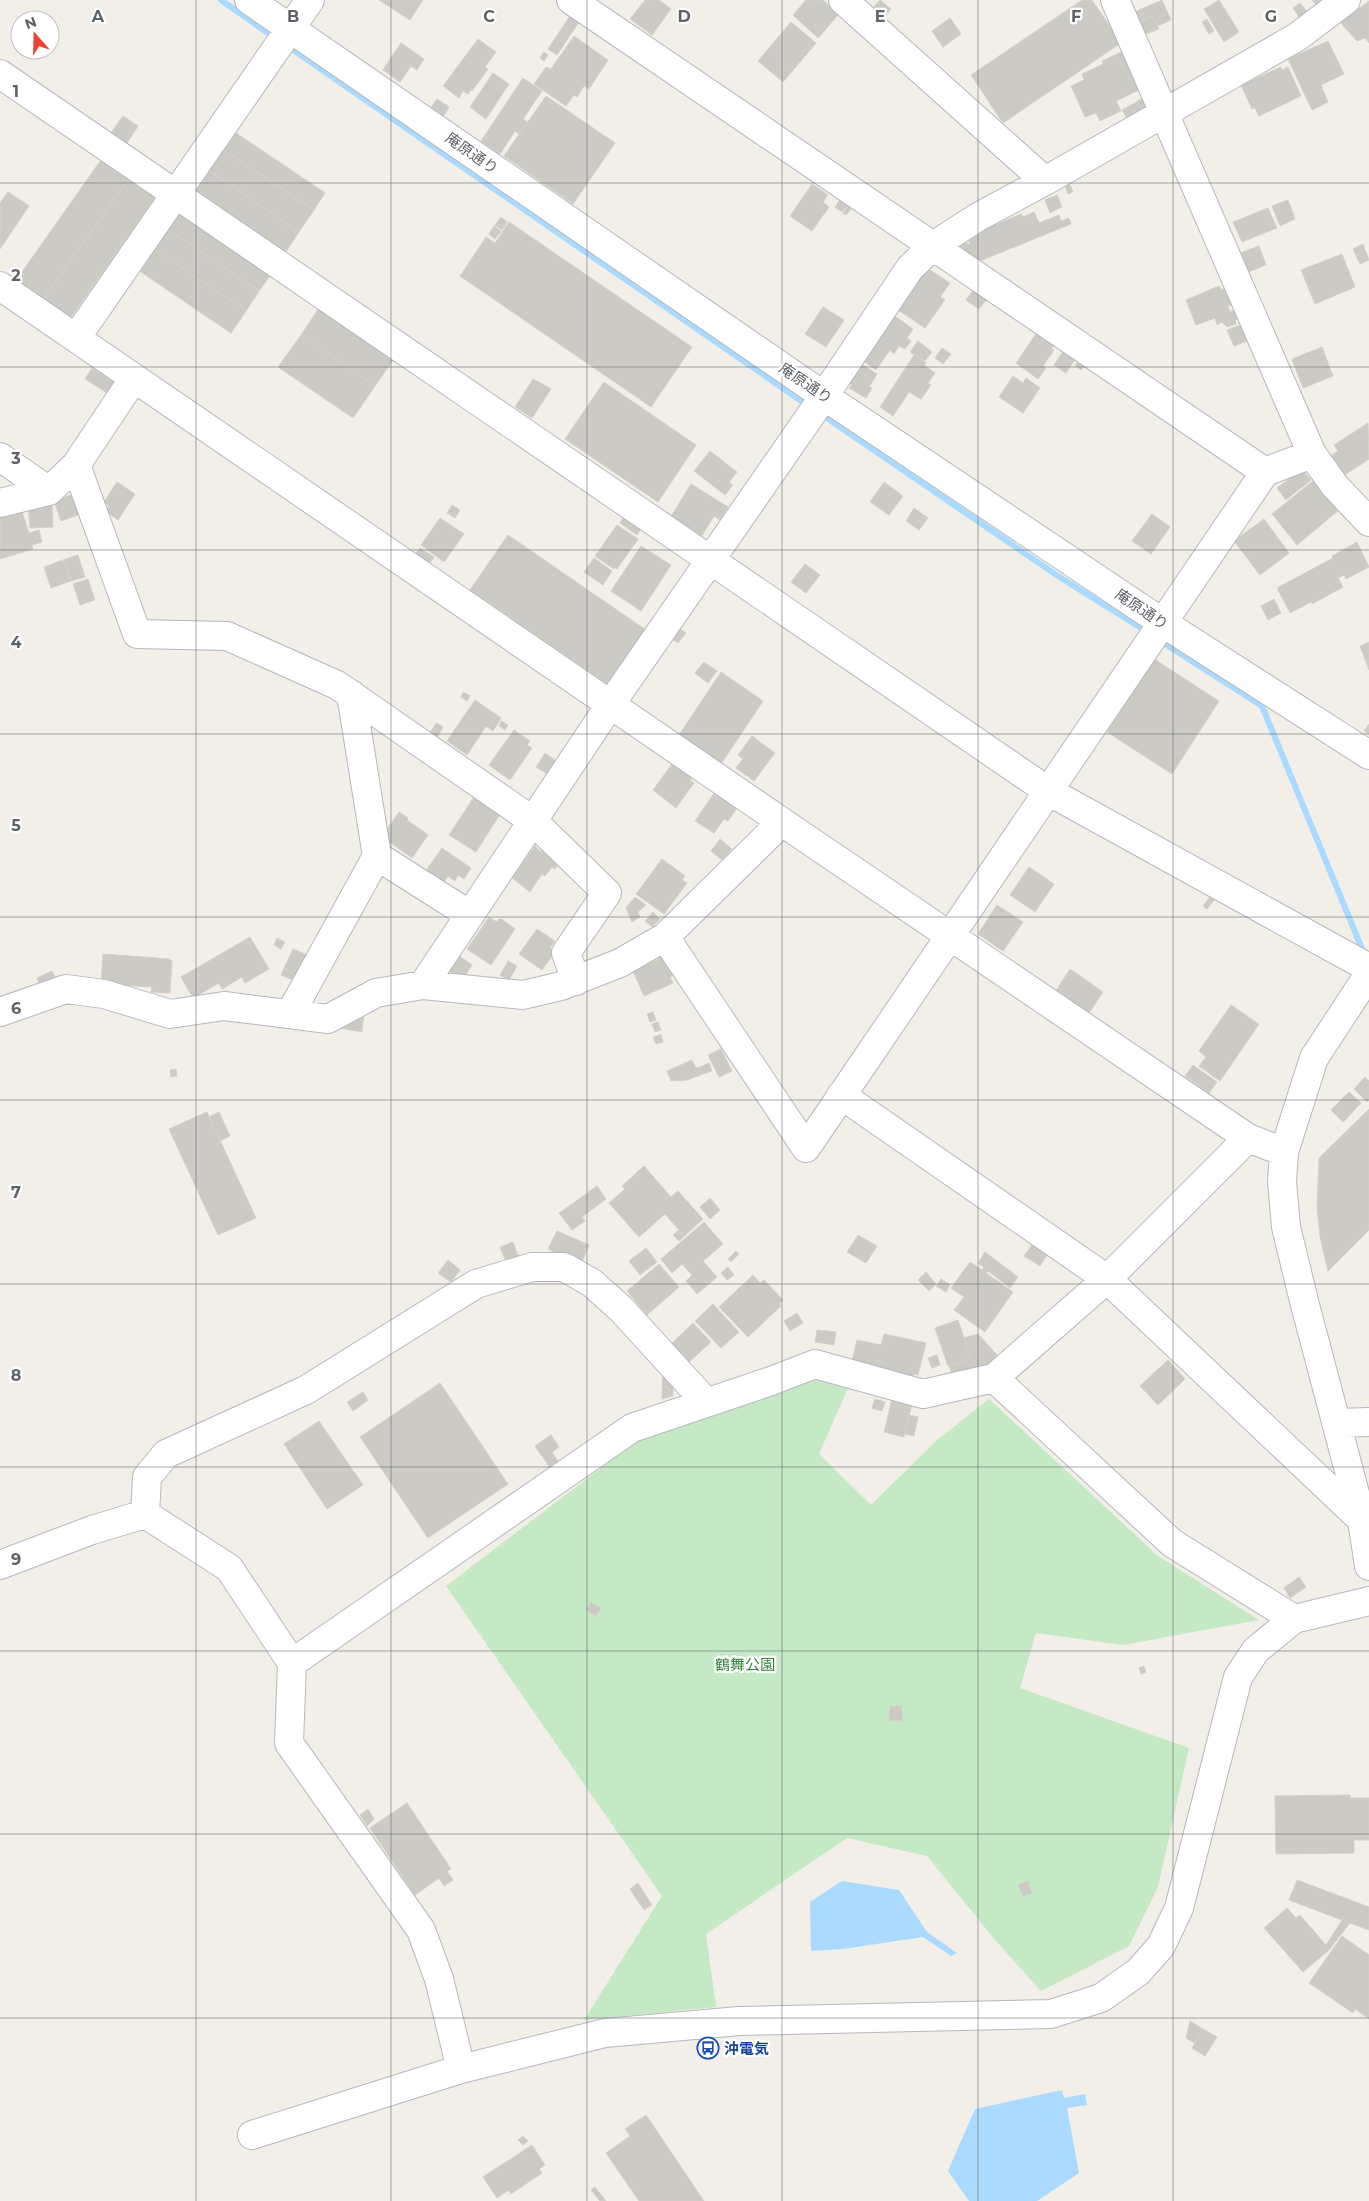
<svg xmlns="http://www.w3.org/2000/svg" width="1369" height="2201" viewBox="0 0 1369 2201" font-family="Montserrat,'Noto Sans JP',sans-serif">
  <rect width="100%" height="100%" fill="#f1efe8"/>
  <path fill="#c5e8c5" d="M 818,1379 L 851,1381 L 819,1454 L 871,1505 L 937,1440 L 989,1399 L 1158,1556 L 1259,1620 L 1123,1645 L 1036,1633 L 1020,1688 L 1189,1748 L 1158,1887 L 1129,1946 L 1041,1991 L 996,1941 L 927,1856 L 847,1838 L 706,1934 L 716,2007 L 584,2020 L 662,1896 L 446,1586 L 638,1440 Z"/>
  <path fill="#aadaff" d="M 842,1881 L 899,1890 L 927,1932 L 957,1953 L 951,1956 L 923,1937 L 843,1949 L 811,1951 L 810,1902 Z
    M 1062,2090 L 1064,2098 L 1085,2094 L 1087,2105 L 1067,2108 L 1079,2173 L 1037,2201 L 969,2201 L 948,2171 L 975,2109 Z"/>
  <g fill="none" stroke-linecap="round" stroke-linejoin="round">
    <path stroke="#aadaff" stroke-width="6" d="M 221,0 L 275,38
      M 286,45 L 810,407
      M 821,414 L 1058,576 L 1149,633
      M 1159,640 L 1262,706 L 1365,956"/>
  </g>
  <path fill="#cccac5" stroke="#d6d1c6" d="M 379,0 L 423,0 L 410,20 Z
    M 645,0 L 659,0 L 671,9 L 652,35 L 630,19 Z
    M 806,0 L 823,0 L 839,14 L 818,38 L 793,15 Z
    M 880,0 L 891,9 L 882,20 L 871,10 Z
    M 1082,0 L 1092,0 L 1121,43 L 1003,123 L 971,75 Z
    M 1162,0 L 1171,20 L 1158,26 L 1153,16 L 1136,23 L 1132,13 Z
    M 1219,0 L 1239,32 L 1224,42 L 1204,9 Z
    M 1312,0 L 1330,0 L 1319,8 Z
    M 1369,1 L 1369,43 L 1365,38 L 1357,41 L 1340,22 Z
    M 1300,3 L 1309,14 L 1301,20 L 1293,8 Z
    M 570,16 L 579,22 L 557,55 L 548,49 Z
    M 1153,16 L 1159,29 L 1141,36 L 1136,23 Z
    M 950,18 L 961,34 L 943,47 L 932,31 Z
    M 1207,19 L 1214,31 L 1209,34 L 1202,22 Z
    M 791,22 L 816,43 L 783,82 L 758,61 Z
    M 574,36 L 608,60 L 589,89 L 584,86 L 577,97 L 574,95 L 566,106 L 534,84 L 546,67 L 551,69 Z
    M 478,39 L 496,52 L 485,67 L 488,69 L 472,91 L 471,89 L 468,94 L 463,91 L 459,98 L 443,86 Z
    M 1328,41 L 1344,74 L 1321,85 L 1328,102 L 1312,110 L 1288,59 Z
    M 401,43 L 424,59 L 417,70 L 411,66 L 400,82 L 383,70 Z
    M 1128,49 L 1145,87 L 1116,101 L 1121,111 L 1100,121 L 1096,113 L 1085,117 L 1071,86 L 1084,80 L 1082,74 L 1103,64 L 1102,61 Z
    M 544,52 L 548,55 L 544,61 L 540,58 Z
    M 1281,67 L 1282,70 L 1288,67 L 1301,96 L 1259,116 L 1255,108 L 1252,109 L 1241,85 Z
    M 493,73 L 509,84 L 486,119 L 470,107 Z
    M 523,78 L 542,91 L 523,119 L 527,122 L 519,134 L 515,131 L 500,154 L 481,141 Z
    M 546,96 L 615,143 L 573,204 L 504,156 Z
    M 1147,96 L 1153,107 L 1128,120 L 1122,110 Z
    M 437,99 L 449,107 L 443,117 L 430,109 Z
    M 123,116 L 138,126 L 125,146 L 109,136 Z
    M 233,131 L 325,193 L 314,210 L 221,148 Z
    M 221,148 L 314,210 L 299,232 L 207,169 Z
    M 103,157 L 131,176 L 42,301 L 15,282 Z
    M 207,169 L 299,232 L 285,253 L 193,190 Z
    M 131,176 L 157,195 L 69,320 L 42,301 Z
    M 1069,182 L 1073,192 L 1068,194 L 1064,183 Z
    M 812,184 L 828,195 L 823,202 L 829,207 L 812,231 L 790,216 Z
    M 8,192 L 29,206 L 0,249 L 0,203 Z
    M 1057,195 L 1062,207 L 1050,213 L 1045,200 Z
    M 842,197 L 849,203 L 842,212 L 835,207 Z
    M 1288,200 L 1295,219 L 1280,226 L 1272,206 Z
    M 848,206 L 851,209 L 846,215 L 843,213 Z
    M 1268,208 L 1277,228 L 1242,242 L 1233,222 Z
    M 178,210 L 272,273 L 259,291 L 166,228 Z
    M 1034,212 L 1039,223 L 1059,215 L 1061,221 L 1069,218 L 1071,224 L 980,261 L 955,245 L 960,239 L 970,245 L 968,236 L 1021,214 L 1023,217 Z
    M 501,217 L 507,222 L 502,230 L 495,225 Z
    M 509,222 L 692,347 L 651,407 L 460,276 L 486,237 L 495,243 Z
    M 494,226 L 501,231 L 495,239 L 489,234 Z
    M 166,228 L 259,291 L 246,311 L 153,248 Z
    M 1363,244 L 1369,260 L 1360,264 L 1353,249 Z
    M 1259,246 L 1266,265 L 1246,273 L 1238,254 Z
    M 153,248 L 246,311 L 231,333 L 138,270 Z
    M 1342,254 L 1355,287 L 1315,304 L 1301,270 Z
    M 927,268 L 950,283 L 940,297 L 945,300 L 925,328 L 898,310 Z
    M 976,286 L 989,296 L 979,309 L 966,300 Z
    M 1219,286 L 1221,290 L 1230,286 L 1237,303 L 1228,306 L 1230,312 L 1240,308 L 1244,317 L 1235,320 L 1236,324 L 1227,327 L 1222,322 L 1217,325 L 1215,318 L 1196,325 L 1186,300 Z
    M 321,305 L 396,356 L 375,386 L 301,335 Z
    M 823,307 L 844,320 L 826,347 L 805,334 Z
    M 893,315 L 913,329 L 907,338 L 911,341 L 905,349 L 899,346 L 894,354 L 890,350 L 876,370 L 859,358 Z
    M 1243,324 L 1250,340 L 1234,346 L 1227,330 Z
    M 1040,328 L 1058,340 L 1051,349 L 1054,350 L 1043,366 L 1046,368 L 1038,379 L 1016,363 Z
    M 301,335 L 375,386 L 353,418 L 278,367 Z
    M 918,341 L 932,352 L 925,361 L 910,352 Z
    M 1322,347 L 1333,376 L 1303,388 L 1292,359 Z
    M 942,348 L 951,354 L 943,364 L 935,358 Z
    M 1064,350 L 1076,358 L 1066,373 L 1054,365 Z
    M 914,355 L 926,363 L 924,365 L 935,373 L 928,383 L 931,385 L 921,399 L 909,392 L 893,416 L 880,407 Z
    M 1079,359 L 1086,364 L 1081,370 L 1075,366 Z
    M 857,361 L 877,374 L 869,387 L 872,388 L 866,398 L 849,388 L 852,385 L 845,380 Z
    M 92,368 L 115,383 L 107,393 L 85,379 Z
    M 1013,376 L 1023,383 L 1026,378 L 1040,388 L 1023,413 L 999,397 Z
    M 533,379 L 551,389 L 532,418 L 515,407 Z
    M 604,382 L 696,445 L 658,502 L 565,439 Z
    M 1368,423 L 1369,459 L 1343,476 L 1330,456 L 1338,451 L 1334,445 Z
    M 710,451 L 737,472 L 729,482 L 733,485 L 725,495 L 694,471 Z
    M 1302,469 L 1311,480 L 1286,500 L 1277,488 Z
    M 1314,480 L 1339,510 L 1297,545 L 1272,514 Z
    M 117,482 L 135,494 L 118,520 L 105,511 L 109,506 L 104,502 Z
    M 884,482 L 903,496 L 889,515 L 870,502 Z
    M 691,484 L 728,507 L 720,520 L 714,516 L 701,537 L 670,518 Z
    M 74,494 L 81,514 L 61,521 L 54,501 Z
    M 52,503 L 53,527 L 30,528 L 28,504 Z
    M 452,505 L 460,510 L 455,518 L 447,513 Z
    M 914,508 L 928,518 L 919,530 L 906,521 Z
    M 21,509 L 29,533 L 39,530 L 42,542 L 32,545 L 33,549 L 0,559 L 0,512 Z
    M 627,512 L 644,524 L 637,535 L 620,523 Z
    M 1152,514 L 1170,527 L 1151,554 L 1132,541 Z
    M 440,518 L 464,534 L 444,562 L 421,545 Z
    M 1264,519 L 1289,553 L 1260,575 L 1234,541 Z
    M 617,525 L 638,539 L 617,569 L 615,567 L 614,569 L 595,556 Z
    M 508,535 L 646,630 L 609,685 L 470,590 Z
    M 1357,542 L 1369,567 L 1346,579 L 1344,575 L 1338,578 L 1343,587 L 1312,604 L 1311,602 L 1290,613 L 1277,588 L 1333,558 L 1332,556 Z
    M 641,546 L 671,565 L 641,611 L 611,591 Z
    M 420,548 L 434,557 L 429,564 L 415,554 Z
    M 78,555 L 85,577 L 71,581 L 63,560 Z
    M 594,558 L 612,571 L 603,585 L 584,572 Z
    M 63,560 L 71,581 L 51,588 L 44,567 Z
    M 805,564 L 820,575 L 806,593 L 791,582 Z
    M 88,579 L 95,600 L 80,605 L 73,584 Z
    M 1274,599 L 1281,613 L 1268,620 L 1261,606 Z
    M 677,627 L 686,633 L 678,643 L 670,637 Z
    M 1369,642 L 1369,670 L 1360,646 Z
    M 1154,659 L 1219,701 L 1172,774 L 1107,732 Z
    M 704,662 L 717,671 L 708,683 L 695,673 Z
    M 721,672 L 763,701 L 721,764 L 679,735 Z
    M 463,692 L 470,696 L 467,701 L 461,697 Z
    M 475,700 L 501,718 L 493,731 L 486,726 L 467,755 L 447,741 Z
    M 501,721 L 508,725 L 505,730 L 499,726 Z
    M 436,723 L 443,727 L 437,738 L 430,733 Z
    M 1369,724 L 1369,734 L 1364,731 Z
    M 514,730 L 530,741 L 527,745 L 532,748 L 510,780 L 489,765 Z
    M 752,736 L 775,753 L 754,781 L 736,768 L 743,759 L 738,755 Z
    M 545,753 L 558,762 L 549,775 L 536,767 Z
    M 674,761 L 694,775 L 690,780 L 694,783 L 676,808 L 653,790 Z
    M 715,792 L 737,808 L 728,821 L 724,819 L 714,833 L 695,821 Z
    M 476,794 L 502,811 L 476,852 L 449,835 Z
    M 399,812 L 408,818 L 407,820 L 428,835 L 412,858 L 388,841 L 388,828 Z
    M 720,839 L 732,849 L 722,860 L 711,851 Z
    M 535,846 L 541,852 L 545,846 L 562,859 L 555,869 L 552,867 L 545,876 L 542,874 L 530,892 L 512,878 Z
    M 442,848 L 471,868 L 464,879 L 458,875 L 455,881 L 448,876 L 443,884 L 425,872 Z
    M 662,859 L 685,876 L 682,880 L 687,883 L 664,914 L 636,894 Z
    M 1029,867 L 1054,884 L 1035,912 L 1010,895 Z
    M 635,897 L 646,905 L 638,912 L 640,917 L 632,922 L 626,908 Z
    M 1210,897 L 1214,900 L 1207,909 L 1203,906 Z
    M 997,905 L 1023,922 L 1003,951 L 978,934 Z
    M 653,912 L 660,919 L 652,927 L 645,921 Z
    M 489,917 L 497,922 L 500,918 L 515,929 L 491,965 L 467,949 Z
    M 537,929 L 555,941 L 550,948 L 555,952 L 542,970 L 519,954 Z
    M 250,937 L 269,969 L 245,983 L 242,977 L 222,989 L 219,983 L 193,998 L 181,977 Z
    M 277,938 L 285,942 L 281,949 L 274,945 Z
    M 293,949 L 312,957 L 300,983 L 281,975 Z
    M 667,953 L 677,974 L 670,977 L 673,983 L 644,996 L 633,971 L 659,959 L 658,957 Z
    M 103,954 L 170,959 L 169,960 L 172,961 L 170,993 L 151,992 L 152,987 L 101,984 Z
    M 458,955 L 472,965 L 462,980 L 448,970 Z
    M 508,961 L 517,966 L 509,980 L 500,975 Z
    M 1070,969 L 1103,992 L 1087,1016 L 1054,994 Z
    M 52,971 L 59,984 L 43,991 L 37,978 Z
    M 1231,1005 L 1259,1024 L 1220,1081 L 1199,1066 L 1206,1057 L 1199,1051 Z
    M 653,1012 L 656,1020 L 650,1022 L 647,1014 Z
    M 364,1013 L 362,1032 L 340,1028 Z
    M 658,1022 L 661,1030 L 655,1032 L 652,1024 Z
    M 661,1034 L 663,1042 L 656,1044 L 653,1037 Z
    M 721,1049 L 732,1071 L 719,1077 L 708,1055 Z
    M 692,1060 L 696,1068 L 700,1067 L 703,1074 L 687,1080 L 671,1081 L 667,1071 Z
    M 709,1063 L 712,1071 L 703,1074 L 700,1067 Z
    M 1193,1065 L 1217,1082 L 1209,1093 L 1185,1076 Z
    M 176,1069 L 177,1076 L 171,1077 L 170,1070 Z
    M 1365,1077 L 1369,1081 L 1369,1100 L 1367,1102 L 1354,1089 Z
    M 1349,1092 L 1361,1103 L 1343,1122 L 1331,1110 Z
    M 1369,1109 L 1369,1230 L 1328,1271 L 1320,1237 L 1317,1207 L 1319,1158 Z
    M 207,1112 L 256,1218 L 218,1235 L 169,1129 Z
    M 219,1112 L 230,1136 L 220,1141 L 209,1117 Z
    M 644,1166 L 671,1197 L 678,1191 L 703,1219 L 679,1241 L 673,1235 L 679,1230 L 665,1214 L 639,1237 L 609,1203 L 625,1189 L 622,1186 Z
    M 597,1186 L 606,1199 L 582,1217 L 572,1204 Z
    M 710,1198 L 720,1210 L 710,1219 L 700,1207 Z
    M 572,1204 L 585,1221 L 572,1230 L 559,1213 Z
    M 704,1222 L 723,1244 L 703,1261 L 717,1277 L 697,1294 L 686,1281 L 692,1275 L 682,1264 L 672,1273 L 661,1259 Z
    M 557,1231 L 589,1245 L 581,1264 L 548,1249 Z
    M 858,1235 L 877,1246 L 866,1263 L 847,1252 Z
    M 513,1242 L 519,1259 L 507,1264 L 500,1247 Z
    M 1034,1242 L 1049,1252 L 1040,1266 L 1024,1256 Z
    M 646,1248 L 657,1262 L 640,1275 L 629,1261 Z
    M 736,1251 L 739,1254 L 731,1262 L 728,1259 Z
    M 985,1252 L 1018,1277 L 1010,1288 L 988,1271 L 986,1273 L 1013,1292 L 985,1332 L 954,1310 L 964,1297 L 951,1288 L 970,1262 L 982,1270 L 984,1267 L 978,1263 Z
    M 448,1260 L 460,1270 L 451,1282 L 438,1273 Z
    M 659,1264 L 679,1287 L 647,1315 L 627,1291 Z
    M 728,1267 L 734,1275 L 727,1280 L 721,1273 Z
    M 926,1272 L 936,1284 L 929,1291 L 918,1280 Z
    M 753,1275 L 760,1283 L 764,1280 L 783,1300 L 779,1304 L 781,1306 L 748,1337 L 719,1307 Z
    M 941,1279 L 950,1285 L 946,1292 L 936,1286 Z
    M 713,1304 L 739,1332 L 721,1348 L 695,1321 Z
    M 797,1313 L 803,1323 L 790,1331 L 784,1321 Z
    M 958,1320 L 971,1358 L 948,1366 L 935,1328 Z
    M 693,1323 L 711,1342 L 689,1362 L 683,1355 L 681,1357 L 670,1345 Z
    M 817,1330 L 836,1332 L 834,1345 L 815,1342 Z
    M 884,1334 L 926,1343 L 918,1375 L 914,1374 L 912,1382 L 851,1365 L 857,1340 L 881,1345 Z
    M 978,1334 L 998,1356 L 973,1373 L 954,1380 L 949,1365 L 971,1358 L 964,1338 Z
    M 937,1355 L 940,1365 L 932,1368 L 928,1358 Z
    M 1168,1360 L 1185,1379 L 1158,1405 L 1140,1386 Z
    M 663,1370 L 673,1382 L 673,1396 L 662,1399 Z
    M 440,1383 L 508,1484 L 428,1538 L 360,1437 Z
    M 894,1391 L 914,1396 L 904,1437 L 884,1432 Z
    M 363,1392 L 368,1400 L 353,1411 L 347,1402 Z
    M 875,1399 L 885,1402 L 882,1411 L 872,1408 Z
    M 909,1415 L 918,1417 L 914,1436 L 905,1434 Z
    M 319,1421 L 363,1485 L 327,1509 L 284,1444 Z
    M 551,1435 L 559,1447 L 552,1452 L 559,1463 L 551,1469 L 535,1446 Z
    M 1299,1577 L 1306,1587 L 1290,1598 L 1284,1588 Z
    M 591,1602 L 601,1608 L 596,1616 L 586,1610 Z
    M 1144,1666 L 1146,1672 L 1141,1674 L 1139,1668 Z
    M 890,1706 L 902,1706 L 902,1721 L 889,1720 Z
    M 1350,1795 L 1350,1798 L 1369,1798 L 1369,1840 L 1354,1840 L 1354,1853 L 1276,1854 L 1275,1796 Z
    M 407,1803 L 451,1869 L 447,1871 L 453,1880 L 444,1886 L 439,1878 L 415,1895 L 370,1828 Z
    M 368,1809 L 374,1819 L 367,1826 L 360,1815 Z
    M 1297,1880 L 1369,1907 L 1369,1930 L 1350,1923 L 1329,1950 L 1303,1972 L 1264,1928 L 1287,1908 L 1296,1918 L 1300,1915 L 1326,1945 L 1342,1920 L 1289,1900 Z
    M 1028,1881 L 1032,1893 L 1023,1896 L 1018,1885 Z
    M 638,1883 L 652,1905 L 644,1910 L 630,1889 Z
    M 1342,1936 L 1369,1955 L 1369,2019 L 1355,2009 L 1353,2013 L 1309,1983 Z
    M 1190,2021 L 1203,2029 L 1194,2043 L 1186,2038 Z
    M 1203,2029 L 1217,2037 L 1205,2056 L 1192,2048 Z
    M 646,2115 L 704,2201 L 639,2201 L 606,2153 L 630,2136 L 625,2129 Z
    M 523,2136 L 528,2141 L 523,2145 L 518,2140 Z
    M 532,2145 L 545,2165 L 539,2169 L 542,2173 L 511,2194 L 509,2190 L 497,2198 L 483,2177 Z
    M 595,2187 L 606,2201 L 600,2201 L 591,2190 Z"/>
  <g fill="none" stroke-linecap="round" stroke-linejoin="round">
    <g stroke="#b5b8bc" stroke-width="30">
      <path id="minor" d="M 249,0 L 824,396 L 1163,623 L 1369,755
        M 571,0 L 1265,472
        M 843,0 L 1045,181
        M 1115,0 L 1312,454 L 1335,486 L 1369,522
        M 0,74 L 1048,791 L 1369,968
        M 0,286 L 782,822 L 1248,1138 L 1284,1152
        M 76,338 L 310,0
        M 0,457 L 49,491
        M 76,465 L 137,634 L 227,636 L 337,685 L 533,821 L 607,893 L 566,953 L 576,981
        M 0,503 L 49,491 L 76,465 L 134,378
        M 377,856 L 470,915
        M 665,937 L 806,1148 L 1265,472 L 1312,454
        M 1369,974 L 1314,1058 L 1284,1152 L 1282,1182 L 1286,1227 L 1305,1305 L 1362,1520 L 1369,1566
        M 423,985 L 610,705 L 824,396 L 910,268 L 933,246 L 978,217 L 1045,181 L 1297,37 L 1346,0
        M 0,1012 L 66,989 L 104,994 L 170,1014 L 224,1006 L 328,1019 L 376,993 L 423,985 L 523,995 L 561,986 L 620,963 L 665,937 L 782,822
        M 290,1014 L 377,856 L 351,694
        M 841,1095 L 1107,1279 L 1362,1520
        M 994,1378 L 1172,1543 L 1294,1619
        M 1337,1423 L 1369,1422
        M 145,1514 L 229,1568 L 292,1663
        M 0,1565 L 92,1530 L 145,1514 L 147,1477 L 166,1454 L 306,1390 L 476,1284 L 532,1267 L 564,1267 L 592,1283 L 621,1309 L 706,1402
        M 461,2069 L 439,1979 L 421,1930 L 289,1743 L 292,1663 L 632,1428 L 771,1381 L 815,1364 L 923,1394 L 994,1378 L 1107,1279 L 1248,1138
        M 252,2135 L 461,2069 L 605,2033 L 739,2021 L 1051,2014 L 1101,1998 L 1138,1972 L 1161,1946 L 1179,1908 L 1238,1677 L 1256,1650 L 1294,1619 L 1369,1601"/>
    </g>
    <use href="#minor" stroke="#fff" stroke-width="28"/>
  </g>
  <path fill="none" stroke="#5f6368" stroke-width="1" stroke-opacity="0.55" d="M 196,0 L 196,2201M 391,0 L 391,2201M 587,0 L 587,2201M 782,0 L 782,2201M 978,0 L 978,2201M 1173,0 L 1173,2201M 0,183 L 1369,183M 0,367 L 1369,367M 0,550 L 1369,550M 0,734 L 1369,734M 0,917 L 1369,917M 0,1100 L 1369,1100M 0,1284 L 1369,1284M 0,1467 L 1369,1467M 0,1651 L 1369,1651M 0,1834 L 1369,1834M 0,2018 L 1369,2018"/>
  <defs>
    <g id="bus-ring" transform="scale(1.125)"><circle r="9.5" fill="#fff" stroke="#1a4fb4" stroke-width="1.5"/><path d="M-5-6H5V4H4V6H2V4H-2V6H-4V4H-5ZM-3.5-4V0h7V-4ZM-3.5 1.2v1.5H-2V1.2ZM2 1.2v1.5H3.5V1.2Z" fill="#1a4fb4"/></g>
  </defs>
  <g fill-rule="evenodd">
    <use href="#bus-ring" x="708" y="2048"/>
  </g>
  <g text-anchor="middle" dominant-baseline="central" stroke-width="4.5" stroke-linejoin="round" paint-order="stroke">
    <g font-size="15" fill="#5f6368" stroke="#fff">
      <text transform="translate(472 153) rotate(35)">庵原通り</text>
      <text transform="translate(806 383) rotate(34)">庵原通り</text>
      <text transform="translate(1142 609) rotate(34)">庵原通り</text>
    </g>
    <g font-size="15" fill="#348238" stroke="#fff">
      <text x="745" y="1664">鶴舞公園</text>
    </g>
    <g font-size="15" font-weight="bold" fill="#164399" stroke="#fff" text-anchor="start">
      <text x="724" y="2048">沖電気</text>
    </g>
  </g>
  <g font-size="16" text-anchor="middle" font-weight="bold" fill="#5f6368" stroke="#fff" stroke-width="4.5" stroke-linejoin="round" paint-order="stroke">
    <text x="98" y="22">A</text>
    <text x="293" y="22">B</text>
    <text x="489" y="22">C</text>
    <text x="684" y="22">D</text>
    <text x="880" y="22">E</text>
    <text x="1076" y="22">F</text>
    <text x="1271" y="22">G</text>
    <text x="16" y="97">1</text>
    <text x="16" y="281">2</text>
    <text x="16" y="464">3</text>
    <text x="16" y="648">4</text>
    <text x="16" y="831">5</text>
    <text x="16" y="1014">6</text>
    <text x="16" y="1198">7</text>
    <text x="16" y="1381">8</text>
    <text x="16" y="1565">9</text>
  </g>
  <g transform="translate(35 35) rotate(340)"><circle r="24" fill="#ffffff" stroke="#bfc1c3"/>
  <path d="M0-4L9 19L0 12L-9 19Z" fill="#ea4335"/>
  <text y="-8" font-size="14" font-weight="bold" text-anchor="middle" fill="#5f6368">N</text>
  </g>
</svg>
